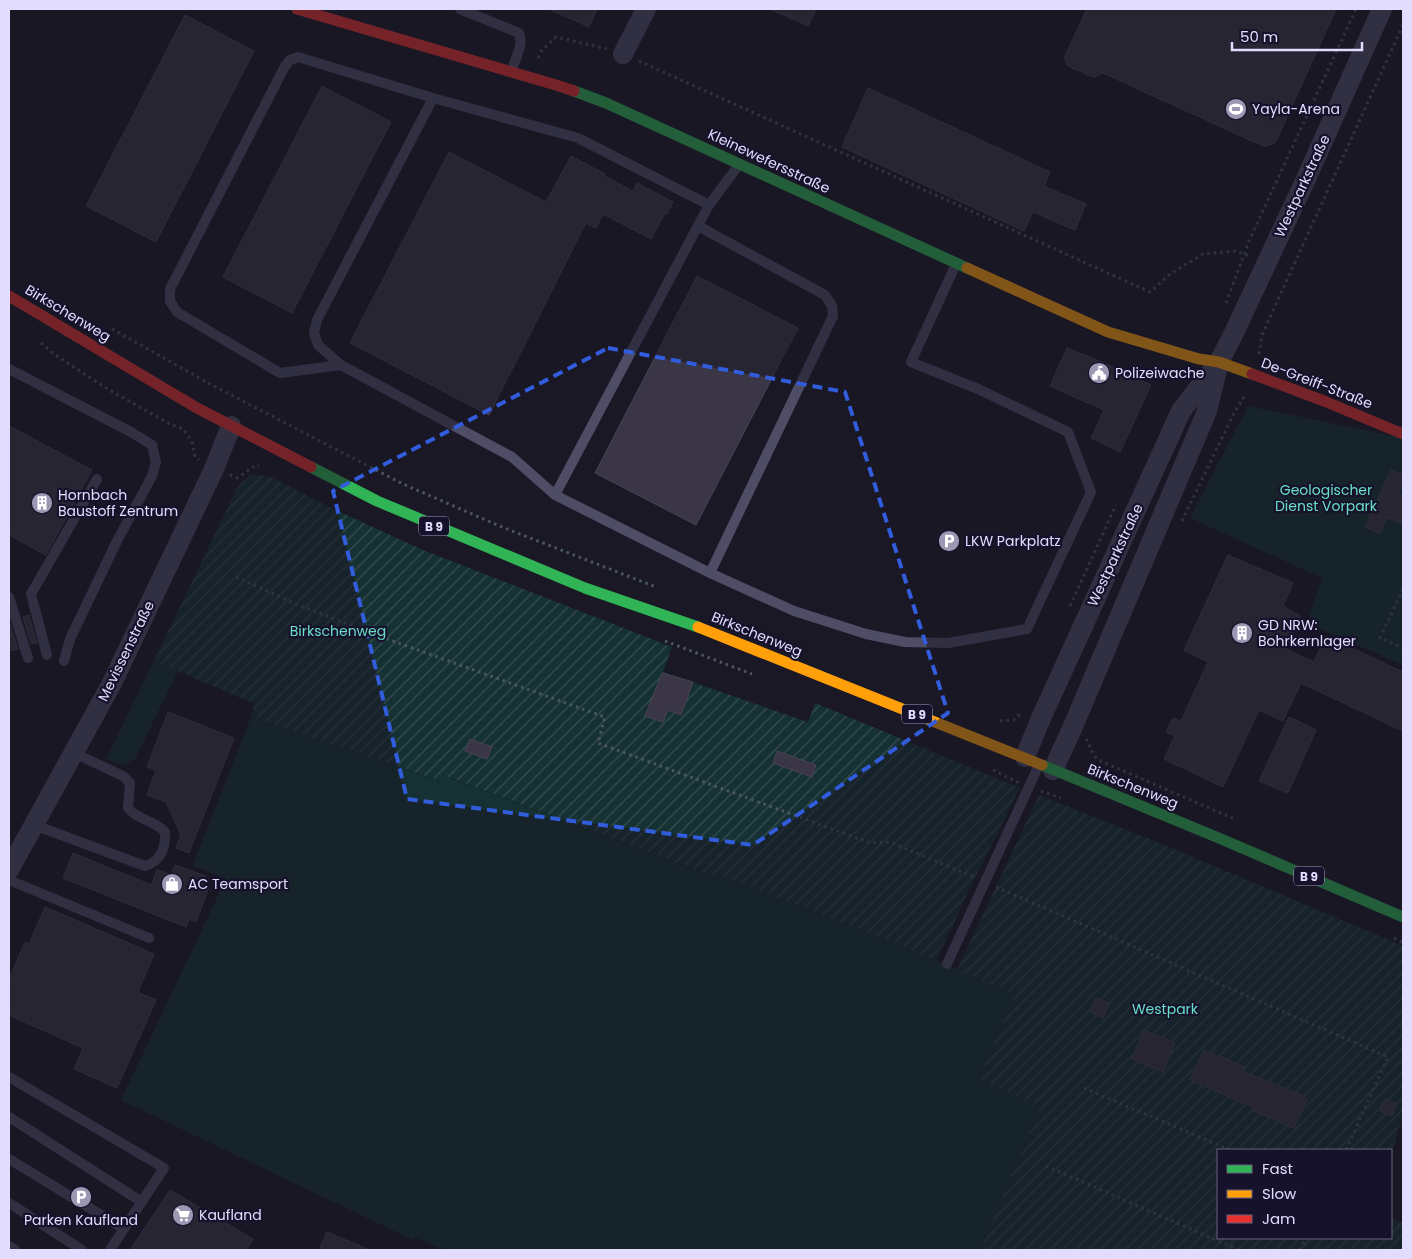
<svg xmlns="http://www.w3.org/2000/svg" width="1412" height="1259" viewBox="0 0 1412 1259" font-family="Poppins,sans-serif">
  <defs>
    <pattern id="garden-furrows" width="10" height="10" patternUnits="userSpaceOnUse" patternTransform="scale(1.25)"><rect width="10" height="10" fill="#163133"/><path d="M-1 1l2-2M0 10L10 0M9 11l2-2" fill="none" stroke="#384e52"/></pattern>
  </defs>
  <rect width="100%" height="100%" fill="#1a1825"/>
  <path fill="#163133" d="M 1248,406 L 1403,438 L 1403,665 L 1307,623 L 1322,578 L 1190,518 Z
    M 154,661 L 178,671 L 135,759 L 124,765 L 106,759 Z
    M 251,717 L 440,781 L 442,775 L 719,879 L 721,876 L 890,941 L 1013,993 L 1014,999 L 980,1076 L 982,1080 L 1037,1105 L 1039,1111 L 980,1250 L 444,1250 L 414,1237 L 413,1240 L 121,1100 L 226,879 L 193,865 Z"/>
  <path fill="url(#garden-furrows)" d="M 252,474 L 271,477 L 329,507 L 423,550 L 672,647 L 663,672 L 808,722 L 815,703 L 1020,788 L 974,880 L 936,961 L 890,941 L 721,876 L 720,879 L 443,775 L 441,781 L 251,717 L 255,704 L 154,661 L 238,486 Z
    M 1039,795 L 1157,842 L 1403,946 L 1403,1114 L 1391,1156 L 1391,1150 L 1218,1150 L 1218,1238 L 1391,1238 L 1391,1218 L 1403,1223 L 1403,1250 L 980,1250 L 1039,1110 L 1037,1105 L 981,1080 L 980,1076 L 1013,999 L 1013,993 L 957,970 Z"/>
  <path fill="#3a3646" stroke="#484358" d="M 549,9 L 597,9 L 589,27 Z
    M 770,9 L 816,9 L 808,26 Z
    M 1087,9 L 1336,9 L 1276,141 L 1273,144 L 1267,146 L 1263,146 L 1103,73 L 1097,76 L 1093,77 L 1068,66 L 1065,61 L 1065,56 Z
    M 185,15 L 254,51 L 156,242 L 86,206 Z
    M 322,86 L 391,122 L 292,313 L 223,277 Z
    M 868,88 L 1050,172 L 1044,186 L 1086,204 L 1075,230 L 1033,212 L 1024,231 L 842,147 Z
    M 449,152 L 546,202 L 571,156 L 605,174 L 604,176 L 633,191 L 637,183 L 673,202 L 667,214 L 665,213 L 651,239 L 603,214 L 596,228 L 586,223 L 489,415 L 350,343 Z
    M 697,276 L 798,328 L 696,525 L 595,473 Z
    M 1067,348 L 1104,363 L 1151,385 L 1120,452 L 1091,438 L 1104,410 L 1050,386 Z
    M 9,426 L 92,470 L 46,555 L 9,535 Z
    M 1391,470 L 1403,476 L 1403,483 L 1398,493 L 1403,495 L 1403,524 L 1387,517 L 1380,533 L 1365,527 Z
    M 1228,555 L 1293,583 L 1283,606 L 1300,616 L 1286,649 L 1314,662 L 1326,636 L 1403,672 L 1403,731 L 1301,683 L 1283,721 L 1259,710 L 1223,787 L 1164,759 L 1175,736 L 1166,732 L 1173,718 L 1181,721 L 1208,662 L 1184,650 Z
    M 29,615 L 37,643 L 31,644 L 23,617 Z
    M 9,622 L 18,649 L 9,651 Z
    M 662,673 L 693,682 L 681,715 L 668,710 L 663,722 L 645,716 Z
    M 168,712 L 234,738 L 189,853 L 176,848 L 181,835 L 166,802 L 147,795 L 156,770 L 147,767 Z
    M 1289,717 L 1316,730 L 1288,793 L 1259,781 Z
    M 470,739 L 492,747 L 487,759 L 465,751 Z
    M 777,751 L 816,765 L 812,777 L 773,763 Z
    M 73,853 L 151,885 L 157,870 L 171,875 L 175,865 L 206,876 L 202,885 L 209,887 L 196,922 L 189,919 L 186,927 L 63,878 Z
    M 45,907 L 154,954 L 138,992 L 156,1000 L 117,1088 L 74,1069 L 83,1048 L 9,1015 L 9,979 L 25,942 L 29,944 Z
    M 1096,998 L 1109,1003 L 1103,1018 L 1090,1012 Z
    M 1144,1030 L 1175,1043 L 1163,1072 L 1132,1059 Z
    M 1204,1050 L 1245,1067 L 1244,1072 L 1304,1096 L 1303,1098 L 1307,1099 L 1294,1128 L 1252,1110 L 1253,1107 L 1190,1080 Z
    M 1385,1099 L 1397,1104 L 1392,1116 L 1380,1111 Z
    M 170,1190 L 253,1239 L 246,1250 L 130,1250 Z
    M 327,1232 L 370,1250 L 319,1250 Z"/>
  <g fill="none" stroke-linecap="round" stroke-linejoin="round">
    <path stroke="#4a5665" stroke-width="3" stroke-dasharray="2.5 4" stroke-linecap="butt" d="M 538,58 L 542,50 L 556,37 L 607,49
      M 639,61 L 1150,292 L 1170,274 L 1203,254 L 1236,251 L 1250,256
      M 1226,303 L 1249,241 L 1356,9
      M 112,329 L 210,384 L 403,484 L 502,527 L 656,587
      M 41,343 L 54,354 L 106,388 L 168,423 L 183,429 L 192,441 L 195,457 L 199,460
      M 1259,354 L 1262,335 L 1403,25
      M 230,475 L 237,478 L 256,465 L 259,465
      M 1182,521 L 1233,415 L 1245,395
      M 236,577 L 296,604 L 376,635 L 605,717 L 598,743 L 870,843 L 890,842 L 974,877
      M 1403,589 L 1380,638 L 1403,648
      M 1070,606 L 1116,505
      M 665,641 L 752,674
      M 1000,721 L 1014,720 L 1022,712
      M 1086,739 L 1087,740 L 1093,754 L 1098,760 L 1237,820
      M 993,770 L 1019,783
      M 1041,791 L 1061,798
      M 996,887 L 1388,1057 L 1346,1150
      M 1394,938 L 1403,943
      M 1084,1088 L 1230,1150
      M 1046,1166 L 1239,1250
      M 1300,1250 L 1306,1238"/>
    <path stroke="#4f4d66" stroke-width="10" d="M 460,9 L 519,33 C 524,44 515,60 511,71
      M 738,166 L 709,205 L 555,495 L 710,573 L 794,611 L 866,634 L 905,642 L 948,643 L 1027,629 L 1091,492 L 1068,432 L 978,389 L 911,362 L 956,264
      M 698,226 L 825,295 L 832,306 L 833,316 L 710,573
      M 341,365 L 280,373 L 177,312 L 170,301 L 170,289 L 285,66 L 290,60 L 298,57 L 433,98
      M 9,369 L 131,432 L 152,445 L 156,462 L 152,476 L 117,541 L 70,639 L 64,661
      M 555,495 L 512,457 L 341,365 L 318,345 L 314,333 L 317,320 L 433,98 L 578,138 L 709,205
      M 9,597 L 28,658
      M 47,655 L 31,594 L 97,479
      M 34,825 L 145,866 C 161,861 166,847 165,832 C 154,820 139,821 128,808 L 130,783 L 123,776 L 74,753
      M 9,880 L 149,938
      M 947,964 L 1039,765
      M 9,1077 L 164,1168 L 110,1250
      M 9,1117 L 142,1202
      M 9,1159 L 124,1229
      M 9,1203 L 82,1250
      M 9,1246 L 15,1250"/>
    <path stroke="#4f4d66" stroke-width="20" d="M 623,54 L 646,9
      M 1025,757 L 1042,716 L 1181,411 L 1219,362 L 1232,337 L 1305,181 L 1382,9
      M 1053,770 L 1071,731 L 1207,411 L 1217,370
      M 9,870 L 112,683 L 214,469 L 231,426"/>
    <path stroke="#30b455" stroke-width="11" d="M 574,91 L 606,103 L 967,268
      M 311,467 L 377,501 L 585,588 L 698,627
      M 1042,765 L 1214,836 L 1403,917"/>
    <path stroke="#ff9f0a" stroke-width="11" d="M 967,268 L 1108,332 L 1199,359 L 1219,362 L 1252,374
      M 698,627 L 1042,765"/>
    <path stroke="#e5322d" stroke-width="11" d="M 297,9 L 556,85 L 574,91
      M 9,296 L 197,408 L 311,467
      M 1252,374 L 1324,401 L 1403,434"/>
  </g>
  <path d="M0 0H1412V1259H0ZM 608,348 L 845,392 L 948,713 L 753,845 L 407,799 L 333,491 Z" fill="#1a1825" fill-opacity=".55" fill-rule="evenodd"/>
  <path fill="none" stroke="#315cdc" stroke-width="4" stroke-dasharray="10 6" stroke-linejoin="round" d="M 608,348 L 845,392 L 948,713 L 753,845 L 407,799 L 333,491 Z"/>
  <defs>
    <g id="stadium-disc" transform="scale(1.125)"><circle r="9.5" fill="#9c97b2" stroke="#17122b"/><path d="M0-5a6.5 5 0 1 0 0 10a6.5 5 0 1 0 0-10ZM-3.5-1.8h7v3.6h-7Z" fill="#fff"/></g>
    <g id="civic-disc" transform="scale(1.125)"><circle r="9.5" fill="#9c97b2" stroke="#17122b"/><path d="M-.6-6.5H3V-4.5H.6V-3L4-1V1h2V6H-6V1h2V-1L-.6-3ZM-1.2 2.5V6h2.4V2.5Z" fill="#fff"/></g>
    <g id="building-disc" transform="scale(1.125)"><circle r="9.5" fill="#9c97b2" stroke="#17122b"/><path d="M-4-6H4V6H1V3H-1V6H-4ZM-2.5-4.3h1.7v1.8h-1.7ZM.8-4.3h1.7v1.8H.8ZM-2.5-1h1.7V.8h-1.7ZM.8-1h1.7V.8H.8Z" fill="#fff"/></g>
    <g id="parking-disc" transform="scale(1.125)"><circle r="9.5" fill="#9c97b2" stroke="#17122b"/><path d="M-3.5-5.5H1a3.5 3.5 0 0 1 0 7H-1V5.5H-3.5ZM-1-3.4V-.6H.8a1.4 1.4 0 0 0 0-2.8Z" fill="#fff"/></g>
    <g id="shop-disc" transform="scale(1.125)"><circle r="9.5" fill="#9c97b2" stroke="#17122b"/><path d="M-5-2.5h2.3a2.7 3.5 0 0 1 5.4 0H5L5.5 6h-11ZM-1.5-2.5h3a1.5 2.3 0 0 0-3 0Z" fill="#fff"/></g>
    <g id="supermarket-disc" transform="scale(1.125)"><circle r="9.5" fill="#9c97b2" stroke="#17122b"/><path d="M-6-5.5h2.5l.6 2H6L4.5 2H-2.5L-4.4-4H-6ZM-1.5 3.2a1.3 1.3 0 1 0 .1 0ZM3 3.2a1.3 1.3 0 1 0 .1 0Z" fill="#fff"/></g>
  </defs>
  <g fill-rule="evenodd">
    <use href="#stadium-disc" x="1236" y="109"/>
    <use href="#civic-disc" x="1099" y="373"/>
    <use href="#building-disc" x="42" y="503"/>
    <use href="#parking-disc" x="949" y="541"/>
    <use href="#building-disc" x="1242" y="633"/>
    <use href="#shop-disc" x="172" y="884"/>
    <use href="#parking-disc" x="81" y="1197"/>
    <use href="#supermarket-disc" x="183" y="1215"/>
  </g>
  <g text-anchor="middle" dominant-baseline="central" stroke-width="4.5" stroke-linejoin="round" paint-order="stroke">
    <g fill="#17122b" stroke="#a59fbf" stroke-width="1">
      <rect x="419" y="516.5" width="30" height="19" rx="4"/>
      <rect x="902" y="704.5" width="30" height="19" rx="4"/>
      <rect x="1294" y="866.5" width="30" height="19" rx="4"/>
    </g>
    <g font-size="12" font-weight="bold" fill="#e2dcfe">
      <text x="434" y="526">B 9</text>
      <text x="917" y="714">B 9</text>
      <text x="1309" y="876">B 9</text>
    </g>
    <g font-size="14" fill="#e2dcfe" stroke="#17122b" text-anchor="start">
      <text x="1252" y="109">Yayla-Arena</text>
      <text x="1115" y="373">Polizeiwache</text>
      <text x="58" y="495">Hornbach<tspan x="58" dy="16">Baustoff Zentrum</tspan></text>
      <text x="965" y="541">LKW Parkplatz</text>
      <text x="1258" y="625">GD NRW:<tspan x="1258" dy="16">Bohrkernlager</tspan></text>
      <text x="188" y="884">AC Teamsport</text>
      <text x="199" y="1215">Kaufland</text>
      <text x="81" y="1220" text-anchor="middle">Parken Kaufland</text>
    </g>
    <g font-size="14" fill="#e2dcfe" stroke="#17122b">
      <text transform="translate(769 161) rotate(25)">Kleinewefersstraße</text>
      <text transform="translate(1302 186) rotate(-65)">Westparkstraße</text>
      <text transform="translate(68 313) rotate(31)">Birkschenweg</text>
      <text transform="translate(1317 383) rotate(21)">De-Greiff-Straße</text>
      <text transform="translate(1115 555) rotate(-65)">Westparkstraße</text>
      <text transform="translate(757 634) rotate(22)">Birkschenweg</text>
      <text transform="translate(126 651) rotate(-64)">Mevissenstraße</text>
      <text transform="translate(1133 786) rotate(22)">Birkschenweg</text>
    </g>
    <g font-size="14" fill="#68dfc6" stroke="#17122b">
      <text x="1326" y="490">Geologischer<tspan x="1326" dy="16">Dienst Vorpark</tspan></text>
      <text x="338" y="631">Birkschenweg</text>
      <text x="1165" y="1009">Westpark</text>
    </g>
  </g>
  <rect width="1412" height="1259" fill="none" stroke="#e2dcfe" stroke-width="20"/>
  <rect x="1217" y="1149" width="175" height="90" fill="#17122b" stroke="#68637f"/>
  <rect x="1227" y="1165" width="25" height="8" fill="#30b455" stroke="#68637f"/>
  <text x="1262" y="1174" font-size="15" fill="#e2dcfe">Fast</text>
  <rect x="1227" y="1190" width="25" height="8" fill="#ff9f0a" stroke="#68637f"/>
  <text x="1262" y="1199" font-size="15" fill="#e2dcfe">Slow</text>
  <rect x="1227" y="1215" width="25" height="8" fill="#e5322d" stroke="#68637f"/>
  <text x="1262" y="1224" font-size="15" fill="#e2dcfe">Jam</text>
  <path d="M1232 42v8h130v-8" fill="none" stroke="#e2dcfe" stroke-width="2.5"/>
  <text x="1240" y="42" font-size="15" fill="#e2dcfe" stroke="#17122b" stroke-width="4" paint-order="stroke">50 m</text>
</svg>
